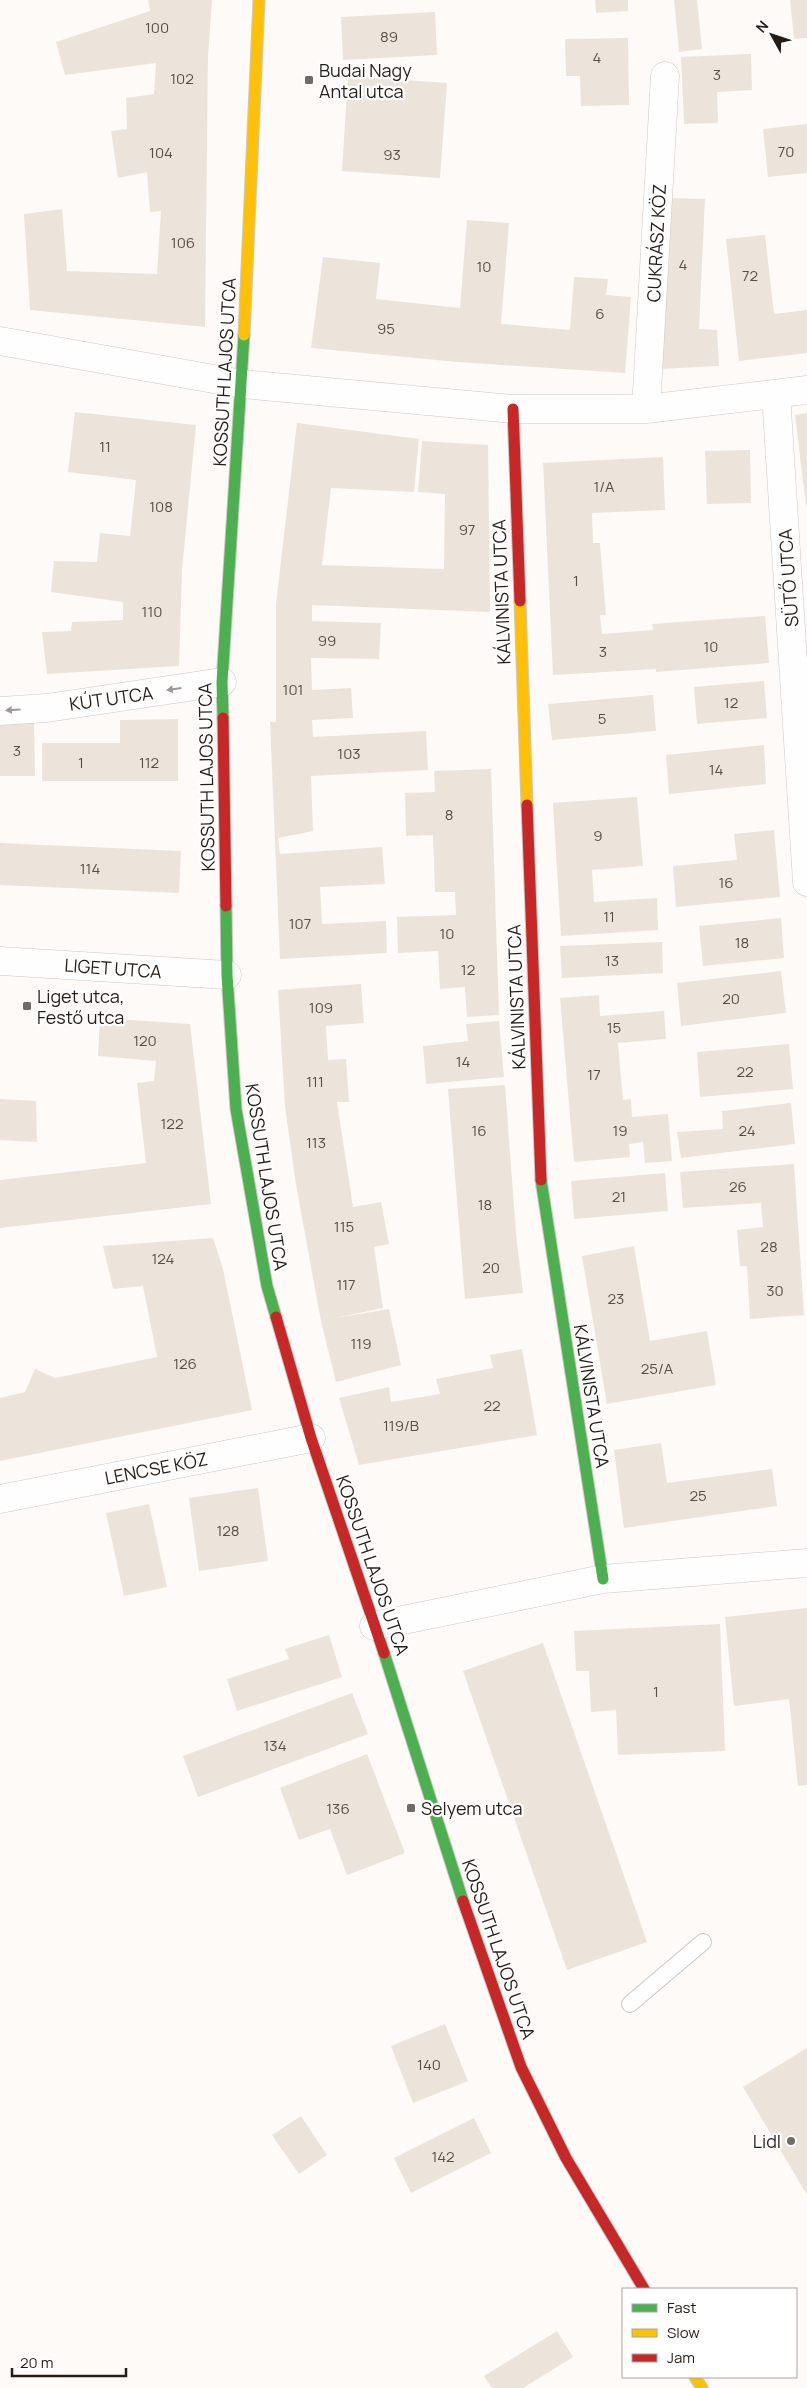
<svg xmlns="http://www.w3.org/2000/svg" width="807" height="2388" viewBox="0 0 807 2388" font-family="Manrope,sans-serif">
  <rect width="100%" height="100%" fill="#fdfaf8"/>
  <path fill="#ece4db" d="M 148,0 L 212,0 L 208,56 L 205,327 L 30,310 L 24,214 L 62,209 L 67,271 L 157,274 L 161,211 L 150,212 L 147,172 L 118,178 L 111,131 L 127,129 L 126,98 L 154,94 L 156,63 L 65,75 L 56,42 L 150,11 Z
    M 595,0 L 628,0 L 628,11 L 596,13 Z
    M 674,0 L 697,0 L 702,49 L 679,52 Z
    M 790,0 L 807,0 L 807,38 L 794,39 Z
    M 435,12 L 437,55 L 343,60 L 341,17 Z
    M 628,38 L 629,105 L 581,106 L 580,76 L 566,76 L 565,39 Z
    M 751,54 L 752,90 L 717,92 L 718,123 L 684,124 L 681,57 Z
    M 348,76 L 447,83 L 440,178 L 342,171 Z
    M 807,124 L 807,173 L 768,177 L 763,129 Z
    M 667,198 L 705,199 L 699,329 L 717,330 L 719,366 L 659,369 Z
    M 467,220 L 509,223 L 501,324 L 570,330 L 574,277 L 608,279 L 606,295 L 631,297 L 625,373 L 457,362 L 311,348 L 323,257 L 380,263 L 376,299 L 460,308 Z
    M 765,235 L 774,314 L 807,310 L 807,353 L 739,361 L 726,239 Z
    M 75,412 L 196,425 L 182,570 L 179,666 L 47,674 L 42,632 L 71,631 L 72,622 L 123,620 L 123,602 L 51,592 L 54,561 L 97,562 L 100,533 L 130,536 L 136,480 L 68,472 Z
    M 807,413 L 807,506 L 806,506 L 795,415 Z
    M 297,423 L 419,439 L 414,492 L 331,488 L 322,565 L 444,569 L 445,494 L 418,492 L 422,441 L 488,445 L 490,612 L 312,605 L 312,621 L 381,623 L 379,659 L 311,658 L 312,690 L 351,688 L 353,718 L 312,720 L 313,737 L 426,731 L 428,770 L 311,776 L 313,831 L 278,838 L 280,854 L 382,847 L 385,884 L 320,887 L 322,924 L 386,921 L 387,953 L 280,959 L 270,722 L 276,722 L 276,604 Z
    M 750,450 L 751,503 L 707,504 L 705,451 Z
    M 663,457 L 665,510 L 592,513 L 593,543 L 600,543 L 606,615 L 600,615 L 602,634 L 653,630 L 652,624 L 765,616 L 769,663 L 656,672 L 656,669 L 553,675 L 543,463 Z
    M 764,681 L 767,718 L 697,724 L 694,687 Z
    M 653,695 L 656,731 L 552,740 L 548,704 Z
    M 178,719 L 178,781 L 42,781 L 42,743 L 120,743 L 120,720 Z
    M 34,723 L 35,776 L 0,776 L 0,724 Z
    M 764,745 L 766,784 L 669,794 L 666,755 Z
    M 491,769 L 499,1015 L 467,1017 L 465,987 L 440,989 L 438,951 L 398,953 L 397,917 L 456,915 L 455,892 L 435,892 L 433,835 L 406,836 L 405,793 L 435,792 L 434,771 Z
    M 637,797 L 643,866 L 592,870 L 594,902 L 657,898 L 658,930 L 561,936 L 553,803 Z
    M 774,830 L 780,897 L 676,907 L 673,866 L 737,860 L 734,834 Z
    M 0,843 L 181,851 L 179,893 L 0,885 Z
    M 781,918 L 784,958 L 703,966 L 699,926 Z
    M 662,942 L 663,973 L 562,978 L 560,946 Z
    M 781,971 L 786,1013 L 681,1026 L 677,983 Z
    M 361,984 L 364,1023 L 326,1026 L 328,1060 L 346,1059 L 349,1102 L 337,1102 L 353,1207 L 381,1202 L 389,1244 L 374,1247 L 383,1308 L 335,1318 L 389,1309 L 401,1365 L 336,1382 L 321,1321 L 296,1185 L 285,1106 L 278,990 Z
    M 599,995 L 600,1016 L 664,1011 L 666,1039 L 618,1043 L 623,1100 L 631,1099 L 632,1117 L 668,1114 L 672,1161 L 645,1163 L 643,1142 L 629,1144 L 630,1157 L 574,1162 L 560,998 Z
    M 100,1018 L 190,1024 L 211,1204 L 0,1228 L 0,1180 L 146,1163 L 137,1083 L 154,1081 L 156,1061 L 98,1056 Z
    M 499,1021 L 504,1077 L 426,1084 L 423,1046 L 468,1041 L 466,1024 Z
    M 789,1044 L 793,1089 L 700,1097 L 697,1052 Z
    M 505,1085 L 516,1234 L 523,1293 L 465,1299 L 448,1089 Z
    M 0,1099 L 36,1101 L 37,1142 L 0,1140 Z
    M 791,1103 L 795,1144 L 681,1158 L 677,1132 L 723,1129 L 722,1111 Z
    M 794,1164 L 804,1315 L 750,1319 L 747,1266 L 740,1266 L 737,1230 L 763,1227 L 761,1203 L 683,1208 L 680,1172 Z
    M 665,1173 L 668,1211 L 574,1219 L 571,1181 Z
    M 213,1238 L 223,1269 L 252,1410 L 0,1461 L 0,1398 L 25,1392 L 35,1369 L 55,1378 L 157,1357 L 143,1286 L 113,1289 L 103,1246 Z
    M 634,1246 L 650,1341 L 707,1331 L 716,1385 L 607,1404 L 582,1256 Z
    M 522,1349 L 537,1435 L 359,1465 L 339,1398 L 389,1387 L 391,1402 L 440,1394 L 436,1379 L 493,1368 L 490,1355 Z
    M 661,1443 L 667,1483 L 772,1469 L 777,1506 L 624,1528 L 614,1450 Z
    M 258,1488 L 268,1561 L 199,1571 L 189,1498 Z
    M 149,1504 L 167,1587 L 124,1596 L 106,1513 Z
    M 807,1608 L 807,1785 L 798,1786 L 789,1699 L 734,1706 L 725,1617 Z
    M 720,1624 L 725,1751 L 618,1755 L 616,1710 L 591,1712 L 589,1671 L 576,1671 L 574,1631 Z
    M 329,1635 L 342,1677 L 237,1711 L 227,1679 L 289,1659 L 285,1649 Z
    M 543,1643 L 647,1942 L 567,1970 L 463,1671 Z
    M 352,1693 L 368,1734 L 198,1797 L 183,1756 Z
    M 367,1754 L 405,1853 L 347,1875 L 330,1829 L 299,1840 L 280,1788 Z
    M 445,2024 L 468,2081 L 413,2103 L 391,2046 Z
    M 807,2048 L 807,2195 L 743,2087 Z
    M 301,2116 L 327,2155 L 299,2174 L 272,2135 Z
    M 474,2118 L 491,2153 L 411,2193 L 394,2158 Z
    M 557,2331 L 573,2357 L 523,2388 L 492,2388 L 484,2376 Z"/>
  <g fill="none" stroke-linecap="round" stroke-linejoin="round">
    <g stroke="#cec7c3" stroke-width="18">
      <path id="lane" d="M 630,2004 L 703,1942"/>
    </g>
    <g stroke="#cec7c3" stroke-width="29">
      <path id="street" d="M 0,341 L 242,384 L 513,409 L 646,409 L 807,390
        M 776,394 L 807,882
        M 646,409 L 665,76
        M 0,711 L 47,708 L 222,682
        M 0,961 L 227,975
        M 0,1499 L 311,1438
        M 374,1626 L 603,1579 L 807,1563"/>
    </g>
    <g stroke="#cec7c3" stroke-width="13">
      <path id="fast" d="M 223,718 L 222,682 L 244,335
        M 226,906 L 227,975 L 236,1109 L 267,1286 L 276,1317
        M 541,1180 L 603,1579
        M 384,1653 L 463,1901"/>
    </g>
    <g stroke="#cec7c3" stroke-width="13">
      <path id="slow" d="M 244,335 L 259,0
        M 520,601 L 527,805
        M 695,2377 L 702,2388"/>
    </g>
    <g stroke="#cec7c3" stroke-width="13">
      <path id="jam" d="M 513,409 L 520,601
        M 223,718 L 226,906
        M 527,805 L 541,1180
        M 276,1317 L 311,1438 L 384,1653
        M 463,1901 L 521,2067 L 566,2158 L 644,2289"/>
    </g>
    <use href="#lane" stroke="#fffefe" stroke-width="16"/>
    <use href="#street" stroke="#fffefe" stroke-width="28"/>
    <use href="#fast" stroke="#4caf50" stroke-width="11"/>
    <use href="#slow" stroke="#ffc107" stroke-width="11"/>
    <use href="#jam" stroke="#c62828" stroke-width="11"/>
  </g>
  <defs><path id="oneway-solid" d="M-6-.8H1V-3.2L6.5 0L1 3.2V.8H-6Z" transform="scale(1.25)"/></defs>
  <g fill="#9d9896">
    <use href="#oneway-solid" transform="translate(174 689) rotate(172)"/>
    <use href="#oneway-solid" transform="translate(13 710) rotate(176)"/>
  </g>
  <g fill="#716a65" stroke="#fff" stroke-width="2">
    <rect x="304" y="75" width="10" height="10" rx="2.5"/>
    <rect x="22" y="1001" width="10" height="10" rx="2.5"/>
    <rect x="406" y="1803" width="10" height="10" rx="2.5"/>
    <circle cx="791" cy="2141" r="5"/>
  </g>
  <g text-anchor="middle" dominant-baseline="central" stroke-width="4.5" stroke-linejoin="round" paint-order="stroke">
    <g font-size="15" fill="#584f48">
      <text x="157" y="27">100</text>
      <text x="389" y="36">89</text>
      <text x="597" y="57">4</text>
      <text x="717" y="74">3</text>
      <text x="182" y="78">102</text>
      <text x="786" y="151">70</text>
      <text x="161" y="152">104</text>
      <text x="392" y="154">93</text>
      <text x="183" y="242">106</text>
      <text x="683" y="264">4</text>
      <text x="484" y="266">10</text>
      <text x="750" y="275">72</text>
      <text x="600" y="313">6</text>
      <text x="386" y="328">95</text>
      <text x="105" y="446">11</text>
      <text x="604" y="486">1/A</text>
      <text x="161" y="506">108</text>
      <text x="467" y="529">97</text>
      <text x="576" y="580">1</text>
      <text x="152" y="611">110</text>
      <text x="327" y="640">99</text>
      <text x="711" y="646">10</text>
      <text x="603" y="651">3</text>
      <text x="293" y="689">101</text>
      <text x="731" y="702">12</text>
      <text x="602" y="718">5</text>
      <text x="17" y="750">3</text>
      <text x="349" y="753">103</text>
      <text x="81" y="762">1</text>
      <text x="149" y="762">112</text>
      <text x="716" y="769">14</text>
      <text x="449" y="814">8</text>
      <text x="598" y="835">9</text>
      <text x="90" y="868">114</text>
      <text x="726" y="882">16</text>
      <text x="609" y="916">11</text>
      <text x="300" y="923">107</text>
      <text x="447" y="933">10</text>
      <text x="742" y="942">18</text>
      <text x="612" y="960">13</text>
      <text x="468" y="969">12</text>
      <text x="731" y="998">20</text>
      <text x="321" y="1007">109</text>
      <text x="614" y="1027">15</text>
      <text x="145" y="1040">120</text>
      <text x="463" y="1061">14</text>
      <text x="745" y="1071">22</text>
      <text x="594" y="1074">17</text>
      <text x="315" y="1081">111</text>
      <text x="172" y="1123">122</text>
      <text x="479" y="1130">16</text>
      <text x="620" y="1130">19</text>
      <text x="747" y="1130">24</text>
      <text x="316" y="1142">113</text>
      <text x="738" y="1186">26</text>
      <text x="619" y="1196">21</text>
      <text x="485" y="1204">18</text>
      <text x="344" y="1226">115</text>
      <text x="769" y="1246">28</text>
      <text x="163" y="1258">124</text>
      <text x="491" y="1267">20</text>
      <text x="346" y="1284">117</text>
      <text x="775" y="1290">30</text>
      <text x="616" y="1298">23</text>
      <text x="361" y="1343">119</text>
      <text x="185" y="1363">126</text>
      <text x="657" y="1368">25/A</text>
      <text x="492" y="1405">22</text>
      <text x="401" y="1425">119/B</text>
      <text x="698" y="1495">25</text>
      <text x="228" y="1530">128</text>
      <text x="656" y="1691">1</text>
      <text x="275" y="1745">134</text>
      <text x="338" y="1808">136</text>
      <text x="429" y="2064">140</text>
      <text x="443" y="2156">142</text>
    </g>
    <g font-size="18" fill="#251c16" stroke="#fff" text-anchor="start">
      <text x="319" y="70">Budai Nagy<tspan x="319" dy="21">Antal utca</tspan></text>
      <text x="37" y="996">Liget utca,<tspan x="37" dy="21">Festő utca</tspan></text>
      <text x="421" y="1808">Selyem utca</text>
      <text x="781" y="2141" text-anchor="end">Lidl</text>
    </g>
    <g font-size="18" fill="#251c16" stroke="#fff">
      <text transform="translate(656 243) rotate(-87)">CUKRÁSZ KÖZ</text>
      <text transform="translate(224 372) rotate(-87)">KOSSUTH LAJOS UTCA</text>
      <text transform="translate(788 578) rotate(-94)">SÜTŐ UTCA</text>
      <text transform="translate(501 592) rotate(-92)">KÁLVINISTA UTCA</text>
      <text transform="translate(111 698) rotate(-8)">KÚT UTCA</text>
      <text transform="translate(206 777) rotate(-91)">KOSSUTH LAJOS UTCA</text>
      <text transform="translate(113 968) rotate(4)">LIGET UTCA</text>
      <text transform="translate(516 997) rotate(-92)">KÁLVINISTA UTCA</text>
      <text transform="translate(267 1177) rotate(81)">KOSSUTH LAJOS UTCA</text>
      <text transform="translate(592 1396) rotate(81)">KÁLVINISTA UTCA</text>
      <text transform="translate(156 1468) rotate(-11)">LENCSE KÖZ</text>
      <text transform="translate(373 1565) rotate(71)">KOSSUTH LAJOS UTCA</text>
      <text transform="translate(499 1949) rotate(71)">KOSSUTH LAJOS UTCA</text>
    </g>
  </g>
  <rect x="622" y="2288" width="175" height="90" fill="#ffffff" stroke="#a8a4a2"/>
  <rect x="632" y="2304" width="25" height="8" fill="#4caf50" stroke="#a8a4a2"/>
  <text x="667" y="2313" font-size="15" fill="#251c16">Fast</text>
  <rect x="632" y="2329" width="25" height="8" fill="#ffc107" stroke="#a8a4a2"/>
  <text x="667" y="2338" font-size="15" fill="#251c16">Slow</text>
  <rect x="632" y="2354" width="25" height="8" fill="#c62828" stroke="#a8a4a2"/>
  <text x="667" y="2363" font-size="15" fill="#251c16">Jam</text>
  <g transform="translate(772 35) rotate(310)" stroke="#ffffff" stroke-width="4" paint-order="stroke">
  <path d="M0-4L9 19L0 12L-9 19Z" fill="#251c16"/>
  <text y="-8" font-size="14" font-weight="bold" text-anchor="middle" fill="#251c16">N</text>
  </g>
  <path d="M12 2368v8h114v-8" fill="none" stroke="#251c16" stroke-width="2.5"/>
  <text x="20" y="2368" font-size="15" fill="#251c16" stroke="#ffffff" stroke-width="4" paint-order="stroke">20 m</text>
</svg>
